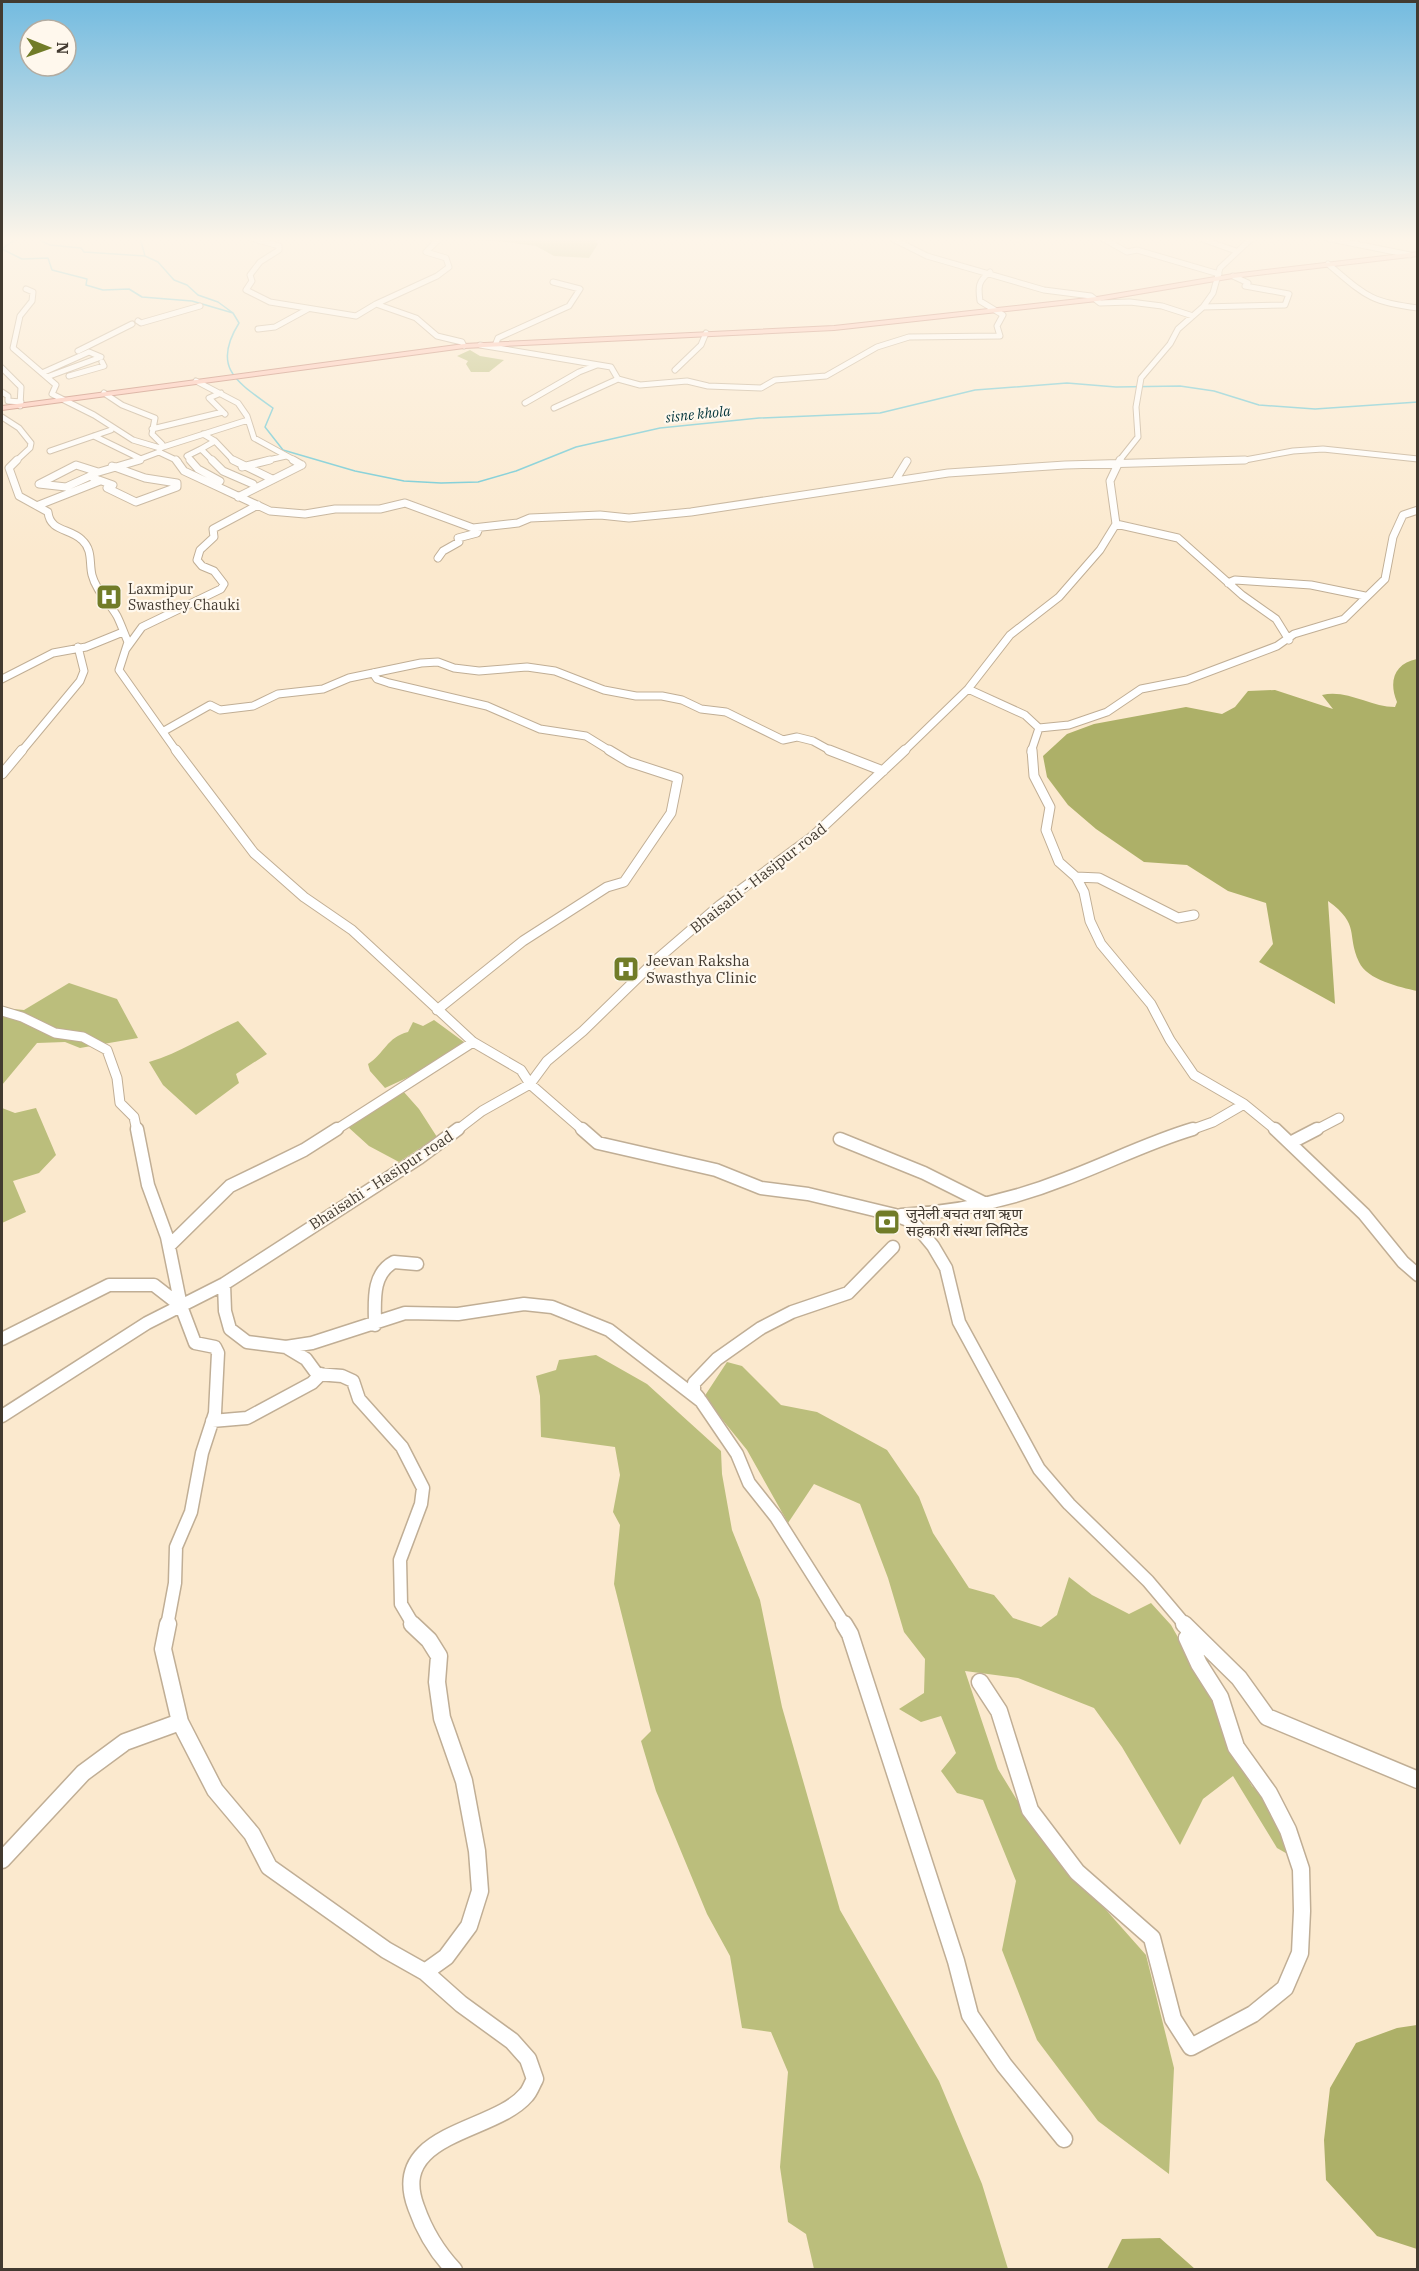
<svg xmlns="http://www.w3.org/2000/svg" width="1419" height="2271" viewBox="0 0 1419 2271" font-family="'IBM Plex Serif','Noto Sans Devanagari',serif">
  <rect width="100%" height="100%" fill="#fbe9ce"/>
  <path fill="#bbbe7c" d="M 470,350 L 480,356 L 504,360 L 489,372 L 471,372 L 466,364 L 468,361 L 457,356 Z
    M 69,983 L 117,999 L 138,1038 L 80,1048 L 65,1042 L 37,1043 L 2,1085 L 2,1008 L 24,1010 Z
    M 434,1020 L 464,1042 L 424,1070 L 385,1088 L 370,1071 L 368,1064 C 384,1054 387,1037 408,1032 L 413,1022 L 423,1026 Z
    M 238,1021 L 267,1054 L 236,1074 L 239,1083 L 196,1115 L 163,1085 L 149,1062 C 180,1053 208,1034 238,1021 Z
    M 403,1091 L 419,1109 L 437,1137 L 399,1162 L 369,1146 L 348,1127 Z
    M 2,1108 L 15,1113 L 36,1108 L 56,1155 L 39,1173 L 13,1181 L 26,1212 L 2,1223 Z
    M 596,1355 L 647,1384 L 721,1451 L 722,1474 L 732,1530 L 760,1600 L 782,1707 L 840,1910 L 939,2081 L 982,2184 L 1008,2269 L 814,2269 L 806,2234 L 788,2222 L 780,2167 L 788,2072 L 771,2032 L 742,2028 L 730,1956 L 707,1914 L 656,1791 L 641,1741 L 651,1731 L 614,1584 L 620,1525 L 613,1512 L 620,1475 L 615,1447 L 541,1437 L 540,1396 L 536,1376 L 556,1370 L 559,1360 Z
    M 727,1362 L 742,1366 L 781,1405 L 817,1412 L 887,1450 L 919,1497 L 933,1533 L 969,1588 L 994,1595 L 1013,1618 L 1041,1627 L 1057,1615 L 1069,1577 L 1092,1595 L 1129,1614 L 1151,1603 L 1171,1625 L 1188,1655 L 1216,1709 L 1225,1741 L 1252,1786 L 1265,1795 L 1291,1856 L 1277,1848 L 1233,1776 L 1203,1799 L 1180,1845 L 1122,1747 L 1094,1708 L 1018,1678 L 965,1671 L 998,1769 L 1036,1831 L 1146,1955 L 1174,2068 L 1169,2174 L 1098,2121 L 1037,2040 L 1002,1950 L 1016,1881 L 983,1800 L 957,1793 L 941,1771 L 956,1753 L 941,1716 L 921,1722 L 899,1709 L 924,1693 L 925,1659 L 904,1632 L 888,1578 L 860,1504 L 814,1484 L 788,1523 L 747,1450 L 704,1397 Z"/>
  <path fill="#adb068" d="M 443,238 L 593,238 L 598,244 L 589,258 L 554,256 L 536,246 L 506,242 Z
    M 1417,659 L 1417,991 C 1400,987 1367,980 1359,962 C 1346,934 1361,925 1328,901 L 1335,1004 L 1259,962 L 1273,944 L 1266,903 L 1228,891 L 1187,865 L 1144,862 L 1096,829 L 1068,805 L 1047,777 L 1043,756 L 1067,734 L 1094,724 L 1186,707 L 1222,714 L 1235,707 L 1248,691 L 1275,690 L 1333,709 L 1322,695 C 1347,689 1370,707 1395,707 L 1397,702 C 1388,681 1395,663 1417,659 Z
    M 1417,2025 L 1418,2025 L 1417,2249 L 1377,2236 L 1326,2180 L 1324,2140 L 1330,2088 L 1356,2043 L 1397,2028 Z
    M 1160,2238 L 1195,2269 L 1107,2269 L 1122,2239 Z"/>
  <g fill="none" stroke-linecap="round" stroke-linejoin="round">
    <path stroke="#63c6d4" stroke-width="1.5" d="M 42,238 L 42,241 L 50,245 L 81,248 L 84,252 L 145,256
      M 140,238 L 145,256 L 158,262 L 174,280 L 187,285 L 198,295 L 218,302 L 233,313 L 239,323 C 211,368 237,382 273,408 L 265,427 L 283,450 L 355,471 L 404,481 L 441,483 L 478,482 L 516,471 L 576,447 L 660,428 L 759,418 L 880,413 L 975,390 L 1067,383 L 1116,387 L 1180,386 L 1214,391 L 1259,405 L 1315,409 L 1418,402
      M 2,249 L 22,259 L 48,258 L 52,270 L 87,279 L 86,285 L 103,290 L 129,289 L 142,297 L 192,301 L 233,313
      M 2,249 L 17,238"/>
    <g stroke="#c0ae95" stroke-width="7">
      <path id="minor-far4" d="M 251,238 L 279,246 L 279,250 L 260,262 L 250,275 L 252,281 L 246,290 L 270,302 L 356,316 L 376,304
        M 440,238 L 426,252 L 446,258 L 449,267 L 437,276 L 376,304 L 416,318 L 437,336 L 462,342 L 464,346
        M 891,238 L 927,256 L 1044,290 L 1091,296 L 1100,303 L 1130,302 L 1162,306 L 1193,316
        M 1102,238 L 1127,252 L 1137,250 L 1219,274
        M 1199,238 L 1236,251
        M 1326,238 L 1410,255
        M 1328,264 C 1365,295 1369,302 1418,308
        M 26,289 L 33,292 L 32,301 L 20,316 L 13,348 L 56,385 L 52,394 L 94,415 L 133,440 L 160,448 L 159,452 L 178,461
        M 1203,307 L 1285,305 L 1289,294 L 1245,286 L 1248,283 L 1233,276
        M 138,321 L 141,323 L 200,306
        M 258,329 L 275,327 L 308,309
        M 496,343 L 498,338 L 569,306 L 580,289 L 553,282
        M 480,345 L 611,367 L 618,379 L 640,385 L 687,381 L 708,386 L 761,388 L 775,380 L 826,376 L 877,347 L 909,337 L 1000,336 L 997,326 L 1003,315 L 980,301 C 978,287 978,281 990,272
        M 78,351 L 132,324
        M 2,368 L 21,387 L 20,406
        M 675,370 L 701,345 L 706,333
        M 42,373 L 89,352 L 101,357 L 47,377
        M 69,376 L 104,366 L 102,362
        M 196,381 L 238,403 L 247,416 L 254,438 L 296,461
        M 2,392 L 8,396 L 8,401 L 21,402
        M 104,393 L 122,405 L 155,418 L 152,434 L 162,444 L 160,448 L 248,420
        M 221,393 L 209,398 L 225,414
        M 525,403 L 579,372 L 597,365
        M 554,408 L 618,379
        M 2,417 L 19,428 L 31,443 L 30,448 L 16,461
        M 152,429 L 223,412
        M 203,434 L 215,441 L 234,461
        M 94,436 L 141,459
        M 50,451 L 111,430
        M 135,461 L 159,452
        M 192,461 L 187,456 L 201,449
        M 213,461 L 201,449 L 215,441
        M 264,461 L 286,456
        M 1119,461 L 1138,437 L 1136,407 L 1141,378 L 1170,344 L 1178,329 L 1203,307 L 1213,293 L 1220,268 L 1252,238
        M 1193,461 L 1245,460 L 1293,451 L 1323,449 L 1418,459"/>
    </g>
    <g stroke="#c0ae95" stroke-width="9">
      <path id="minor-far3" d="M 17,460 L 9,468 L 19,496 L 48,512 C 50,532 70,528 82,540 C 93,550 89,563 92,575 C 96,591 109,602 117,616 C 121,624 124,633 128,642 L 119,670 L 177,752
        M 176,460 L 184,471 L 270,511 L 305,514 L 335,509 L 380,509 L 405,503 L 473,528 L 518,523 L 530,518 L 600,515 L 629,518 L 691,512 L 948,473 L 1065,465 L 1245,460
        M 190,460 L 198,469 L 220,481
        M 212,460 L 223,471 L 253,484
        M 233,460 L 272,479
        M 293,460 L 302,465
        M 242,467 L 270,460
        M 90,476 L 66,487 L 39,484 L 76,465 L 98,472
        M 896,479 L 907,461
        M 99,480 L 113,485 L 107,488 L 136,502 L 177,487 L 177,483 L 145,478 L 112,466
        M 238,497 L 302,465
        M 39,505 L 100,481 L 90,476 L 92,474 L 140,460
        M 1116,524 L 1178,538 L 1242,595 L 1276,619 L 1289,640
        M 438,558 L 443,551 L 459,542 L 458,538 L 477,533 L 479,528
        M 1228,583 L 1235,580 L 1311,585 L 1365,596
        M 126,649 L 142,627 L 221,589 L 224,584 L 214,571 L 202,566 L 197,560 L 200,550 L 214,537 L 213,529 L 258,505
        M 373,673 L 377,679 L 389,683 L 487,706 L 540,729 L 586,736 L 612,752
        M 2,679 L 53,653 L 86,647 L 123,632
        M 968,689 L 1025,715 L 1039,728
        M 164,731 L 210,705 L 220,710 L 253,706 L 278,694 L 323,689 L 349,678 L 421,663 L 438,662 L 454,668 L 479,671 L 527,667 L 555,671 L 604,690 L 636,696 L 662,696 L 682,700 L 701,709 L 726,712 L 783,740 L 797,737 L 813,741 L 833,752
        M 21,752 L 80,681 L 84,671 L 78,647
        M 903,752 L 968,689 L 1010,635 L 1059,597 L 1100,550 L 1116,524 L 1110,481 L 1120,460
        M 1031,752 L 1039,728 L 1069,725 L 1107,712 L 1141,689 L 1187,680 L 1277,646 L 1294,634 L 1344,619 L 1385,579 L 1393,537 L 1403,515 L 1418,510"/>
    </g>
    <g stroke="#c0ae95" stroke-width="11">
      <path id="minor-far2" d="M 176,750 L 254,853 L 304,897 L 352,930 L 473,1042 L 521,1070 L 530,1084 L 584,1131
        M 829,750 L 883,771
        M 1032,750 L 1034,776 L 1050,807 L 1046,830 L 1059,862 L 1076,877 L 1084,892 L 1090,921 L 1101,944 L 1151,1004 L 1170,1040 L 1194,1075 L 1244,1104 L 1277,1131
        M 2,774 L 22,750
        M 1076,877 L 1099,878 L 1178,918 L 1194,915
        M 437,1010 L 523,941 L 607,887 L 624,882 L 671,813 L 678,778 L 629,762 L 609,750
        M 2,1011 L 22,1017 L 55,1033 L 83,1037 L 107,1050 L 117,1078 L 120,1103 L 134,1117 L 137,1131
        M 334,1131 L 473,1042
        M 456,1131 L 482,1111 L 530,1084 L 547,1061 L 583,1031 L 655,961 L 720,905 L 812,837 L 905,750
        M 1188,1131 L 1213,1122 L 1244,1104
        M 1314,1131 L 1339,1118"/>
    </g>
    <g stroke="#c0ae95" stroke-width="15">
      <path id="minor-far1" d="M 137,1129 L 148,1185 L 167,1237 L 181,1306 L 195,1343 L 215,1347 L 218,1353 L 215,1413 L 202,1453 L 191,1512 L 176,1547 L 175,1583 L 167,1626
        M 582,1129 L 598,1143 L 716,1170 L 761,1188 L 808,1194 L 895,1215 L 913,1222 L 933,1246 L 946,1268 L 959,1322 L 1039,1469 L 1069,1504 L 1148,1581 L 1186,1626
        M 1275,1129 L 1364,1214 L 1403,1262 L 1418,1275
        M 840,1139 L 924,1173 L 988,1205
        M 1290,1143 L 1317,1129
        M 901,1215 C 958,1212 1012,1200 1065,1179 C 1108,1163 1149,1142 1193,1129
        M 169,1246 L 230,1186 L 304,1150 L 337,1129
        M 224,1284 L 225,1311 L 230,1329 L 247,1342 L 286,1347 L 312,1343 L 405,1313 L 458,1314 L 524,1304 L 552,1307 L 609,1330 L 701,1401 L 737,1454 L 749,1483 L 776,1517 L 845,1626
        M 375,1325 C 375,1303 371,1274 394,1262 L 417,1264
        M 2,1339 L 109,1285 L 154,1285 L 181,1306
        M 286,1347 L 306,1359 L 317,1374 L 342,1376 L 353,1381 L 359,1399 L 402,1447 L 423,1488 L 421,1504 L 400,1560 L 401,1604 L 414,1626
        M 699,1398 L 694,1392 L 694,1383 L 717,1359 L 761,1328 L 792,1312 L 848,1293 L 893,1247
        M 2,1416 L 147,1323 L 224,1284 L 419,1158 L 458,1129
        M 212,1421 L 247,1418 L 312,1383 L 321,1374"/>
    </g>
    <g stroke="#c0ae95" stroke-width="19">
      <path id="minor" d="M 168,1624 L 163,1649 L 180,1722 L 215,1790 L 252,1834 L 269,1867 L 386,1950 L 425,1972 L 461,2004 L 512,2041 L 528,2059 L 535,2079 C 532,2084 530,2091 526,2095 C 494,2133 388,2132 416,2207 C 424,2230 437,2252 454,2270
        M 412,1624 L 429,1640 L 439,1656 L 437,1682 L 442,1718 L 464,1781 L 477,1851 L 480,1891 L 469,1926 L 446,1957 L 425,1972
        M 844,1624 L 850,1634 L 956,1961 L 970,2015 L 1004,2065 L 1064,2139
        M 1184,1624 L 1239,1678 L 1267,1717 L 1418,1780
        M 980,1682 L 999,1711 L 1030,1810 L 1077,1872 L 1152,1938 L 1173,2019 L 1191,2047 L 1253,2014 L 1285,1988 L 1300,1953 L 1302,1911 L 1301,1869 L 1288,1830 L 1269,1793 L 1236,1747 L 1220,1697 L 1199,1664 L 1187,1638 L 1192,1633
        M 2,1860 L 83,1773 L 125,1742 L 180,1722"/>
    </g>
    <g stroke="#bc7764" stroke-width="2">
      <path id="major" d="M 1418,252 L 1418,256 L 1233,278 L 1097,301 L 834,330 L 464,348 L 2,410 L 2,406 L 464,344 L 834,326 L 1097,297 L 1233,274 Z"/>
    </g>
    <use href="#minor-far4" stroke="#fff" stroke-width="5"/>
    <use href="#minor-far3" stroke="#fff" stroke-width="7"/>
    <use href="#minor-far2" stroke="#fff" stroke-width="9"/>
    <use href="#minor-far1" stroke="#fff" stroke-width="12"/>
    <use href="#minor" stroke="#fff" stroke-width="16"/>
    <use href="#major" fill="#fec1b3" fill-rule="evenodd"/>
  </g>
  <linearGradient id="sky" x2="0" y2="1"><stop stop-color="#73bbe0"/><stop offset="0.43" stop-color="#fdf5e9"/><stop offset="1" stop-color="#fdf5e9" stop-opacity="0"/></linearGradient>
  <rect width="1419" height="556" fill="url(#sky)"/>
  <defs>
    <g id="hospital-square" transform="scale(1.35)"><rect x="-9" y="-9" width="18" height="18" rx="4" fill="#717c28" stroke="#fff8ed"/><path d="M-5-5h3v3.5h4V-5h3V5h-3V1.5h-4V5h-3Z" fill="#fff"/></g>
    <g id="bank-square" transform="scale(1.35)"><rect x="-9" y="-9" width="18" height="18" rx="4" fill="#717c28" stroke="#fff8ed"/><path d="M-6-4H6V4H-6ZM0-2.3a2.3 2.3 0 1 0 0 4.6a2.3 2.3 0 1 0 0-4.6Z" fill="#fff"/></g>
  </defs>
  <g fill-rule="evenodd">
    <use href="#hospital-square" x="109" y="597"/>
    <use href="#hospital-square" x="626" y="969"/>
    <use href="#bank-square" x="887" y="1222"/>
  </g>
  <g text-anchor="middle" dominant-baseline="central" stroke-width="4.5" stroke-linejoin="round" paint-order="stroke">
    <g font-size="14" font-style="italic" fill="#04363c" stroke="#fff8ed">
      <text transform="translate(698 414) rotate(-6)">sisne khola</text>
    </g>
    <g font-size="14" fill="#423a30" stroke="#fff8ed" text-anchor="start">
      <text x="128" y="589">Laxmipur<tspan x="128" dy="16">Swasthey Chauki</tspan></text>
    </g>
    <g font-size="15" fill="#423a30" stroke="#fff8ed">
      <text transform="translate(758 878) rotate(-38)">Bhaisahi - Hasipur road</text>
      <text transform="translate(381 1180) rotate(-33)">Bhaisahi - Hasipur road</text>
    </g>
    <g font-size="15" fill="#423a30" stroke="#fff8ed" text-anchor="start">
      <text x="646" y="960">Jeevan Raksha<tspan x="646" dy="17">Swasthya Clinic</tspan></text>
      <text x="906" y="1213">जुनेली बचत तथा ऋण<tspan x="906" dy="17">सहकारी संस्था लिमिटेड</tspan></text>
    </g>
  </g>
  <rect width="1419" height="2271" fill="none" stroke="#423a30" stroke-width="6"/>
  <g transform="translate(48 48) rotate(91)"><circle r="28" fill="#fff8ed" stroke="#b3aca1" stroke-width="1.5"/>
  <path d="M0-4.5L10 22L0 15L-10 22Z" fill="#717c28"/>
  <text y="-9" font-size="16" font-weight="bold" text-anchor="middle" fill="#423a30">N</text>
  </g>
</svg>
